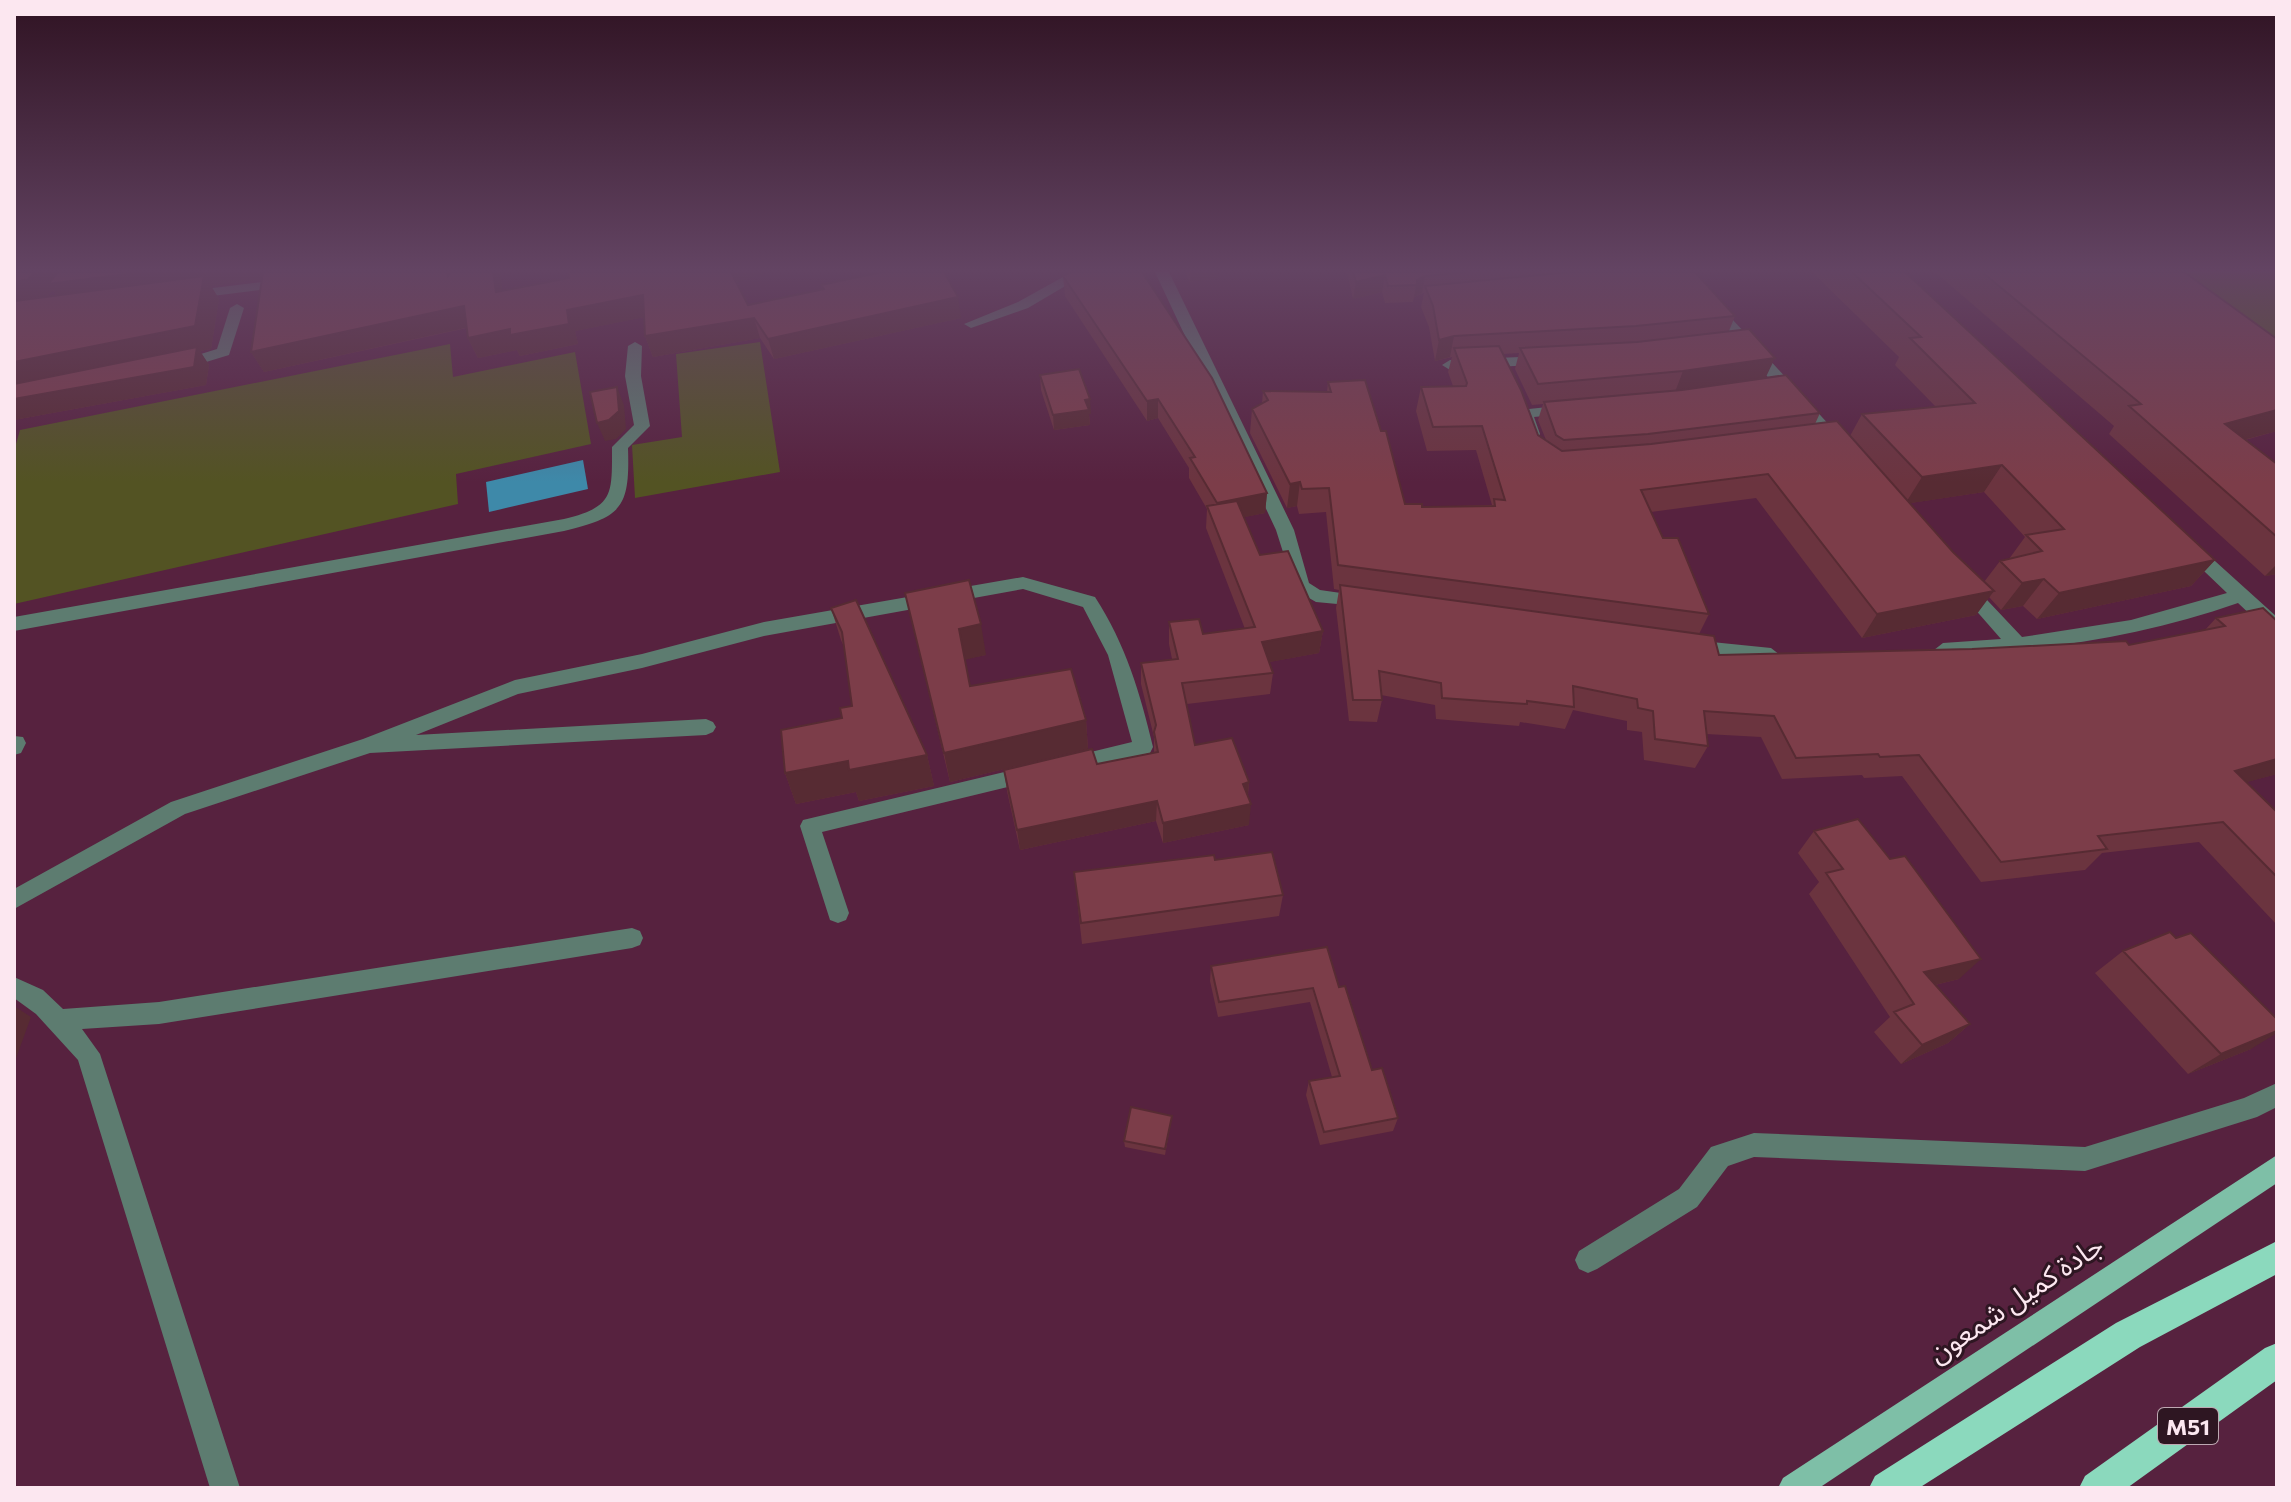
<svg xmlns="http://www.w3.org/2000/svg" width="2291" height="1502" viewBox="0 0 2291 1502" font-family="Commissioner,'Noto Sans Arabic',sans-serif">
  <rect width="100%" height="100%" fill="#57223f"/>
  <path fill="#535323" d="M 2147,272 L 2277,272 L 2277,368 Z
    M 760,342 L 780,472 L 635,498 L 632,445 L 682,437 L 676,354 Z
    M 450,344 L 453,377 L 575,352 L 591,444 L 456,474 L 458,504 L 14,604 L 14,451 L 20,430 Z"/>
  <path fill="#3e89a9" d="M 583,460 L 588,489 L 489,512 L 486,482 Z"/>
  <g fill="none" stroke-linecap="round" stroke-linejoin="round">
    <path fill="#5d7c70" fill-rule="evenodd" d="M 1072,272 L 1089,272 L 1028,308 L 971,328 L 964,324 L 1018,302 Z
      M 1155,272 L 1169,272 L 1294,530 L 1309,583 L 1320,590 L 1369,597 L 1372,602 L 1369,607 L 1316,602 L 1295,590 L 1276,530 Z
      M 1674,272 L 1689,272 L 1843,440 L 1843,448 L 1831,448 Z
      M 287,279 L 294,283 L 292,286 L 188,299 L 181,295 L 188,291 Z
      M 237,304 L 244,308 L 229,355 L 180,370 L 175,368 L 175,362 L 217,349 L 230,308 Z
      M 635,342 L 642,346 L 641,376 L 650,426 L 628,448 C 630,508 622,517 564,531 L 14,631 L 14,617 L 564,519 C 614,507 612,495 612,447 L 634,425 L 625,376 L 628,346 Z
      M 1541,356 L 1549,361 L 1546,364 L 1450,370 L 1442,365 L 1450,360 Z
      M 1567,405 L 1575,410 L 1573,413 L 1534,417 L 1540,434 L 1538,438 L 1526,438 L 1517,413 L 1519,410 Z
      M 2189,541 L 2195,543 L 2277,617 L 2277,635 L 2270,633 L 2238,603 C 2142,637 2044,650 1943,657 L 1934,650 L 1943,643 L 2001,639 L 1959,591 L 1956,587 L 1965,581 L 1971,583 L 2022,637 L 2131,620 L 2227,593 L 2183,551 L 2180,547 L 2183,543 Z
      M 1023,577 L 1095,597 C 1126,645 1140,693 1153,747 L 1150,753 L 1069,773 L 1062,771 L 1059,765 L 1062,759 L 1132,742 L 1108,655 L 1083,607 L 1023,589 L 764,636 L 642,668 L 518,694 L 416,735 L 706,719 L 713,722 L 716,727 L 713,732 L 706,735 L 370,753 L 185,814 L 14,909 L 14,889 L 171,802 L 363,739 L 515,680 L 642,654 L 764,622 Z
      M 1692,640 L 1771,648 L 1780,655 L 1771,662 L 1692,654 L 1683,647 Z
      M 14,736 L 23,737 L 26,743 L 21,753 L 14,755 Z
      M 1030,766 L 1037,768 L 1040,774 L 1037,780 L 822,832 L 849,913 L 846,920 L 838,923 L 830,920 L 800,826 L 803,820 Z
      M 632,928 L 640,931 L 643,938 L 640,945 L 632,948 L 159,1024 L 82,1029 L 100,1054 L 240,1488 L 210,1488 L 78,1060 L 36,1014 L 14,998 L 14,977 L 43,990 L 63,1009 L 159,1002 Z
      M 2277,1083 L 2277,1107 L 2257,1117 L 2085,1171 L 1754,1157 L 1728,1166 L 1697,1207 L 1597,1269 L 1588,1273 L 1579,1269 L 1575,1260 L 1579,1251 L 1679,1189 L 1711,1147 L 1754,1133 L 2085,1147 L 2244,1098 Z"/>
    <path fill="#7ebfa7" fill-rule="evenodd" d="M 2277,1155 L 2277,1183 L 1819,1488 L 1778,1488 L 1783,1478 Z"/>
    <path fill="#8bd9bd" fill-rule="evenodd" d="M 2277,1241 L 2277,1274 L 2140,1347 L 1919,1488 L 1869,1488 L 1875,1476 L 2116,1323 Z
      M 2277,1343 L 2277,1380 L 2127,1488 L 2079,1488 L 2085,1476 L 2265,1348 Z"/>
  </g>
  <path fill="#6b343f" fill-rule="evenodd" d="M 14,272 L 500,272 L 502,291 L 737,283 L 748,305 L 822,290 L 821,285 L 961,318 L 774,359 L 760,338 L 653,357 L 645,336 L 644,317 L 575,331 L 578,344 L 520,356 L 517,350 L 478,358 L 468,338 L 467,328 L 264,372 L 251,352 L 262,279 L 211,286 L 219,299 L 211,349 L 200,351 L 209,365 L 206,385 L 14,420 ZM 53,290 L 57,295 L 47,296 Z
    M 1071,272 L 1145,272 L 1145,275 L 1267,493 L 1265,513 L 1244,517 L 1260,555 L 1323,631 L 1319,653 L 1269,662 L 1273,673 L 1270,694 L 1187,704 L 1195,745 L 1249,782 L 1248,795 L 1249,825 L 1163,843 L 1156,821 L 1020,850 L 1007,791 L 1004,770 L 1097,764 L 1154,753 L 1154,737 L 1141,684 L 1141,663 L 1172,659 L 1169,644 L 1169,622 L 1203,634 L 1245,629 L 1206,528 L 1207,509 L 1189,478 L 1189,468 L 1158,418 L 1147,421 L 1065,296 L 1063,276 Z
    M 1185,272 L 1218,272 L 1218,278 L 1190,282 Z
    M 1347,272 L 1695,272 L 1735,316 L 1729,331 L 1765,378 L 1820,413 L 1815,424 L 1850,436 L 1862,414 L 1936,407 L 1895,365 L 1899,357 L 1812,272 L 1905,272 L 2215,560 L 2191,586 L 2037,619 L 2023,606 L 2001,610 L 1989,597 L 1976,615 L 1862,638 L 1756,498 L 1651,512 L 1663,538 L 1709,614 L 1699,634 L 1719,655 L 2129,645 L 2205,630 L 2216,618 L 2277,621 L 2277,774 L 2246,782 L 2277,812 L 2277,925 L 2199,842 L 2102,853 L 2085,870 L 1981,882 L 1902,776 L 1864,778 L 1862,775 L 1782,779 L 1761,737 L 1706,734 L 1708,746 L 1695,768 L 1644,760 L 1642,732 L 1627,730 L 1627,721 L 1573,710 L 1565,729 L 1520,722 L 1519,726 L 1436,719 L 1435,705 L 1381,695 L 1382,700 L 1377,722 L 1349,721 L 1336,608 L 1339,590 L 1334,589 L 1326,512 L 1299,514 L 1297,506 L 1287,508 L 1250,433 L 1252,409 L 1262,403 L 1263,391 L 1327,392 L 1328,382 L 1405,504 L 1422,507 L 1492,505 L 1476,450 L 1427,451 L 1416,411 L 1421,387 L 1453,386 L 1448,372 L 1452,357 L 1435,361 L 1429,327 L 1421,307 L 1424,293 L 1414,297 L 1413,302 L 1385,303 L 1382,292 L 1353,299 ZM 1519,353 L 1515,369 L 1532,405 L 1543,404 L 1538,420 L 1546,440 L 1538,435 L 1503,354 ZM 1984,492 L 2025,537 L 2009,559 L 2000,561 L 1984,582 L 1953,552 L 1910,503 Z
    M 1935,272 L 2184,272 L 2277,431 L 2245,440 L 2277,464 L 2277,574 L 2265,576 L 2109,434 L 2114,426 Z
    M 1040,375 L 1091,414 L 1089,414 L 1090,425 L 1054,430 L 1041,390 Z
    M 905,593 L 986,655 L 965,659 L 970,686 L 1086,720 L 1088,749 L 950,782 Z
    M 831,608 L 927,755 L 934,786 L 859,801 L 856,792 L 796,804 L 785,773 L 842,718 L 852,706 L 845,649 L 841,640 Z
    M 1814,831 L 1959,979 L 1935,985 L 1970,1024 L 1948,1043 L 1901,1064 L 1874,1032 L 1890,1017 L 1809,894 L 1819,882 L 1798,853 Z
    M 1215,860 L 1283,895 L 1279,916 L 1082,944 L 1074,872 Z
    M 2176,938 L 2251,1049 L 2188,1074 L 2095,973 L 2123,951 Z
    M 1211,966 L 1339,987 L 1372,1070 L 1398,1118 L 1393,1131 L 1320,1145 L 1306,1095 L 1309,1081 L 1332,1077 L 1310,1002 L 1218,1017 L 1210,981 Z
    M 1172,1116 L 1165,1155 L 1125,1147 L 1124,1141 Z"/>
  <path fill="#572b33" d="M 35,272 L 320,272 L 211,286 L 219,299 L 211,349 L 200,351 L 209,365 L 206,385 L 14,420 L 14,362 L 64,304 L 53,290 L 38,305 L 14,305 L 14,282 Z
    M 493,272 L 500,272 L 506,313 L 496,292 Z
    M 729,272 L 768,272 L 733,284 Z
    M 1191,272 L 1218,272 L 1218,278 L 1190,282 Z
    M 1385,275 L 1382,292 L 1353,299 L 1356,282 Z
    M 1425,276 L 1422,293 L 1414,297 L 1417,280 Z
    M 643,295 L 650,316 L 575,331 L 578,344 L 520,356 L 517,350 L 478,358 L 468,338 L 567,310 Z
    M 958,297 L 961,318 L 774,359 L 768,339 Z
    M 464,306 L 474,326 L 264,372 L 251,352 Z
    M 754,318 L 760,338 L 653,357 L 645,336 Z
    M 1454,336 L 1450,357 L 1435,361 L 1439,340 Z
    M 1775,358 L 1765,379 L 1675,392 L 1683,371 Z
    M 617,387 L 624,405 L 626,429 L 616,439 L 605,441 L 597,423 Z
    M 1090,399 L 1091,414 L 1089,414 L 1090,425 L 1054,430 L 1053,415 L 1085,400 Z
    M 1158,399 L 1158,418 L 1147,421 L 1147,401 Z
    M 2277,410 L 2277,431 L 2202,451 L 2225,424 Z
    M 2002,465 L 1984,492 L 1905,504 L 1922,477 Z
    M 1300,482 L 1297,506 L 1287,508 L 1290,484 Z
    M 1267,493 L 1265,513 L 1216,523 L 1217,503 Z
    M 2215,560 L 2191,586 L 2037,619 L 2059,593 Z
    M 2277,564 L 2277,574 L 2265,576 Z
    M 2044,579 L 2023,606 L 2001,610 L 2022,583 Z
    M 1994,591 L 1976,615 L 1862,638 L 1877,614 Z
    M 981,624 L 986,655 L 964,660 L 959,629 Z
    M 1323,631 L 1319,653 L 1259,664 L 1262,642 Z
    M 1086,720 L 1088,749 L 950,782 L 944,753 Z
    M 927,755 L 934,786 L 859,801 L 856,792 L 796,804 L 785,773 L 848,761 Z
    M 2277,759 L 2277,774 L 2211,792 L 2235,771 Z
    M 1249,782 L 1247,803 L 1243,784 Z
    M 1157,801 L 1156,821 L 1020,850 L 1017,830 Z
    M 1251,804 L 1249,825 L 1163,843 L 1163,823 Z
    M 1981,959 L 1959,979 L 1906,992 L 1924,972 Z
    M 14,1006 L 31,1017 L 14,1064 Z
    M 1970,1024 L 1948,1043 L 1901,1064 L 1922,1045 Z
    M 2277,1031 L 2277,1033 L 2251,1049 L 2188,1074 L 2221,1054 Z"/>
  <path fill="#7c3d49" stroke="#572b33" stroke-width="2" d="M 14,272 L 35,272 L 22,285 L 24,280 L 14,282 Z
    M 58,272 L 143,272 L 48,284 Z
    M 263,272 L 447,272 L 448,276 L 450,272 L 493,272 L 496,292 L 569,278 L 568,272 L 731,272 L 748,305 L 824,289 L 821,285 L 882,272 L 944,272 L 958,297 L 768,339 L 754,318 L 645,336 L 643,295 L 567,310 L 569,324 L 510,335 L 510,329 L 468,338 L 464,306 L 251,352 Z
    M 1071,272 L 1142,272 L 1212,378 L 1267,493 L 1217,503 L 1190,458 L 1195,457 L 1158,399 L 1147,401 L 1063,276 Z
    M 1353,272 L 1468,272 L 1425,276 L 1417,280 L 1417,285 L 1388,286 L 1385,275 L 1356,282 Z
    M 1571,272 L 1695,272 L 1735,316 L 1636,326 L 1454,336 L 1439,340 L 1433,306 L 1425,286 Z
    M 1852,272 L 1905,272 L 2215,560 L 2059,593 L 2044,579 L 2022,583 L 2000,561 L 2042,551 L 2026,535 L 2064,529 L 2002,465 L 1922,477 L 1862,414 L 1975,403 L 1910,338 L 1921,337 Z
    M 1982,272 L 2184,272 L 2277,339 L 2277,410 L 2225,424 L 2277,464 L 2277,537 L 2129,406 L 2141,404 Z
    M 204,276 L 195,326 L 14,362 L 14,304 L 15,301 Z
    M 1749,329 L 1775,358 L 1683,371 L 1538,384 L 1520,348 L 1637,342 Z
    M 1499,346 L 1521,390 L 1538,435 L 1562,451 L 1651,444 L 1837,421 L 1953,552 L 1994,591 L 1877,614 L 1768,474 L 1641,490 L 1663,538 L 1678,538 L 1709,614 L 1338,565 L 1329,488 L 1302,489 L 1300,482 L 1290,484 L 1252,409 L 1268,400 L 1263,391 L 1331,392 L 1328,382 L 1365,380 L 1381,431 L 1386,431 L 1405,504 L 1422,504 L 1422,507 L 1495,506 L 1494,499 L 1505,500 L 1482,426 L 1433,427 L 1421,387 L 1466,386 L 1467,383 L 1454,348 Z
    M 197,347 L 194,367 L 14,399 L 14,384 Z
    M 1079,369 L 1090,399 L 1085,400 L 1089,410 L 1053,415 L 1040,375 Z
    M 1786,375 L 1820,413 L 1648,434 L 1564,440 L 1556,435 L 1544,402 L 1682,390 Z
    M 617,387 L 619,411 L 609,420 L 597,423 L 590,392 Z
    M 1237,501 L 1260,555 L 1288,551 L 1323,631 L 1262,642 L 1273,673 L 1182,683 L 1195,745 L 1232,738 L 1249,782 L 1243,784 L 1251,804 L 1163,823 L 1157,801 L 1017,830 L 1004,770 L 1092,749 L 1097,764 L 1158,752 L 1154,732 L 1156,725 L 1141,663 L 1178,659 L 1169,622 L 1199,619 L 1203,634 L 1255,627 L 1207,506 Z
    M 969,580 L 981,624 L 959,629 L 970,686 L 1071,669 L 1086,720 L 944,753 L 905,593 Z
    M 1340,585 L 1714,636 L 1719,655 L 1972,649 L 2126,641 L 2129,645 L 2225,626 L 2216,618 L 2263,608 L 2277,621 L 2277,759 L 2235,771 L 2277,812 L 2277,877 L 2223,822 L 2098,836 L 2107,849 L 2001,862 L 1919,755 L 1880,757 L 1878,754 L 1796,758 L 1774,716 L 1704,711 L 1708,746 L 1655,739 L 1653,711 L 1638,708 L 1637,699 L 1573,686 L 1574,707 L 1527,701 L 1527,704 L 1442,698 L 1441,683 L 1379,671 L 1382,700 L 1353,700 Z
    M 856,600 L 927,755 L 849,770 L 848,761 L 785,773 L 781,730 L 842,718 L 840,708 L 852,706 L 842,632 L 831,608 Z
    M 1858,819 L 1890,859 L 1905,856 L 1981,959 L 1924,972 L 1970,1024 L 1922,1045 L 1894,1012 L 1914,1004 L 1826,873 L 1843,869 L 1814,831 Z
    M 1272,852 L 1283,895 L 1081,923 L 1074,872 L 1214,855 L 1215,860 Z
    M 2170,932 L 2176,938 L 2191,933 L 2277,1019 L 2277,1031 L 2221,1054 L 2123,951 Z
    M 1327,947 L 1339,987 L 1345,986 L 1372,1070 L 1382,1068 L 1398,1118 L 1324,1132 L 1309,1081 L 1340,1076 L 1313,988 L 1219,1002 L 1211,966 Z
    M 1131,1107 L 1172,1116 L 1165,1149 L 1124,1141 Z"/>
  <linearGradient id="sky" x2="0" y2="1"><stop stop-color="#301323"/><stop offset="0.56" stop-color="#634463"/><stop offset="1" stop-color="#634463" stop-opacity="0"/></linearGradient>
  <rect width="2291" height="482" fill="url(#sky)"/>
  <g text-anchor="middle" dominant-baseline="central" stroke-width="6" stroke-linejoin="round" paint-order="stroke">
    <rect fill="#2e1622" stroke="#bea8b2" stroke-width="2" x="2158" y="1408" width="60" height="36" rx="6"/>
    <g font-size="22" font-weight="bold" fill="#fce7f0">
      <text x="2188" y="1426">M51</text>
    </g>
    <g font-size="28" fill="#fce7f0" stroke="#2e1622">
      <text transform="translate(2015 1298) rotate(-34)">جادة كميل شمعون</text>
    </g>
  </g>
  <rect width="2291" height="1502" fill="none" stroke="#fce7f0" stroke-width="32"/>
</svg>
